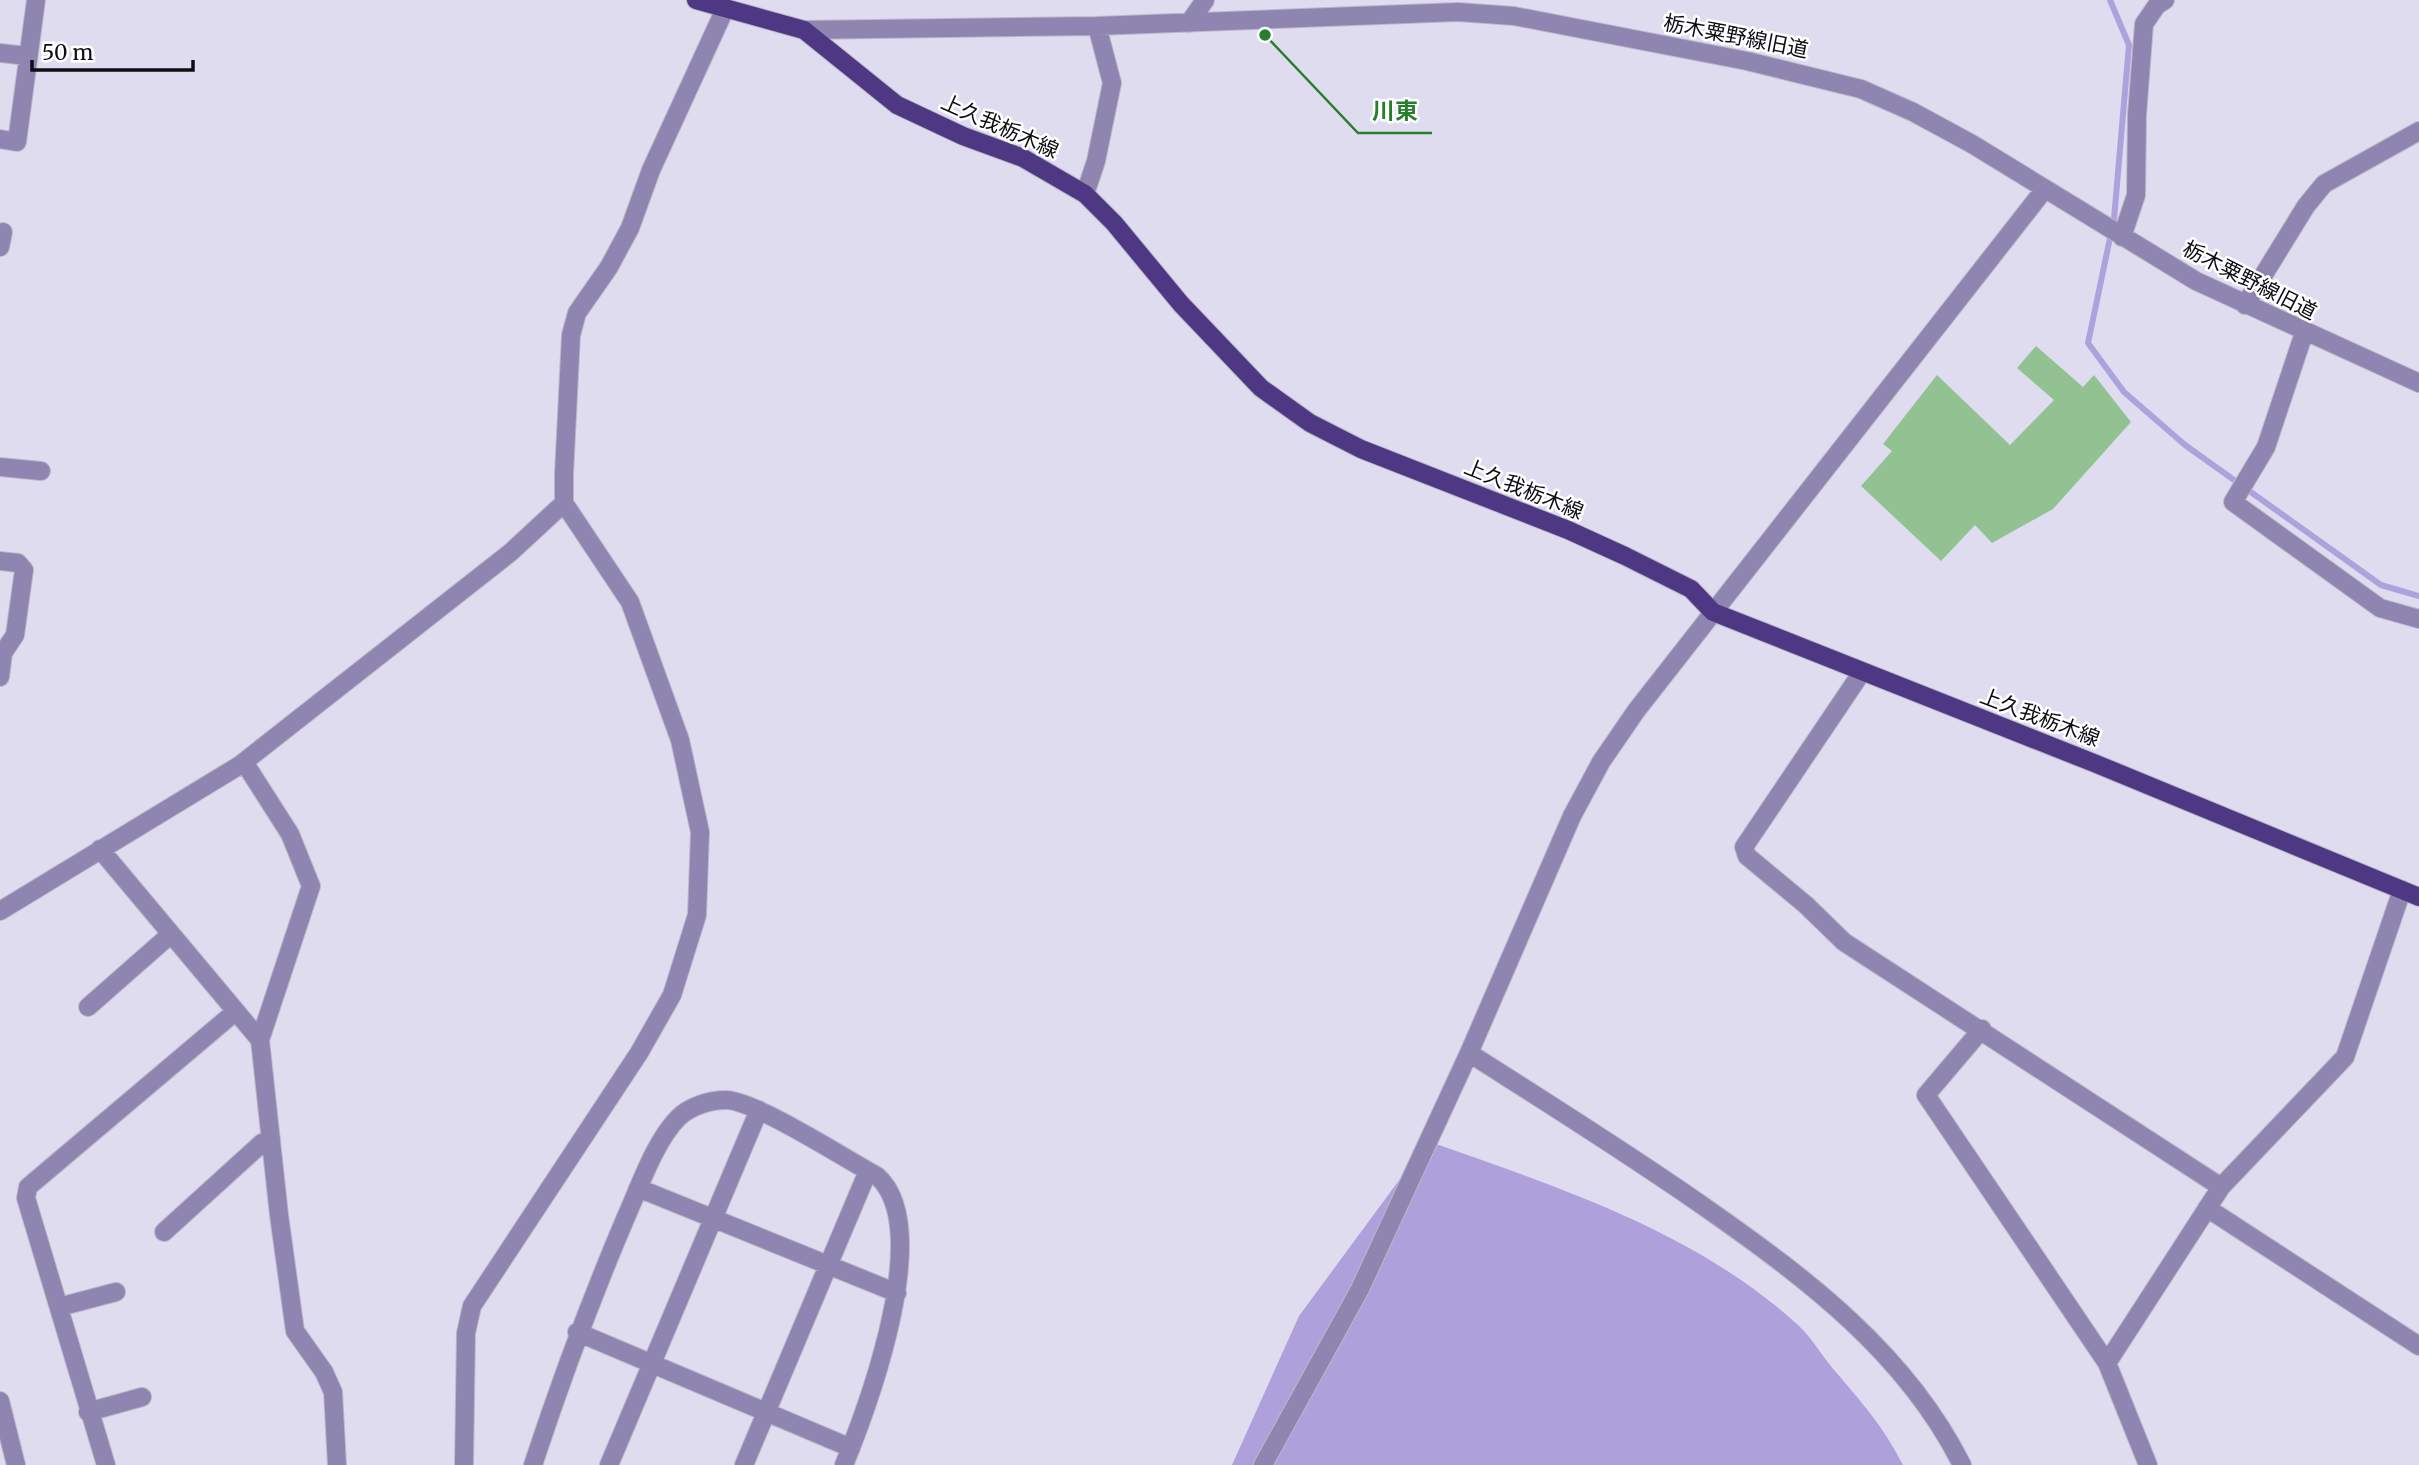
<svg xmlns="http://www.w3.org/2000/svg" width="2419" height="1465" viewBox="0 0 2419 1465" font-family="Merriweather,'Noto Sans JP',serif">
  <rect width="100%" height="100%" fill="#e0dcf0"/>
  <path fill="#aea1db" d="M 1428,1141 C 1557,1187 1695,1231 1798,1325 C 1812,1338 1822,1356 1835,1371 C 1863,1404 1883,1426 1903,1465 L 1232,1465 L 1299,1316 Z"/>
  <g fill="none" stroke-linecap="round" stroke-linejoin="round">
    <path stroke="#aea2dc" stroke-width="6" d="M 2110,0 L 2129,45 L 2114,219 L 2088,343 L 2124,392 L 2185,445 L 2381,585 L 2419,596"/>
  </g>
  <path fill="#92c292" d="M 2036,346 L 2083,387 L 2094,375 L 2131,422 L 2053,509 L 1992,543 L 1975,525 L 1941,561 L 1861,486 L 1892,451 L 1883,444 L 1937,375 L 2010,445 L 2054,400 L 2017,368 Z"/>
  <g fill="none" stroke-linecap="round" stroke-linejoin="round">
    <g stroke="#bab7c8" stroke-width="20">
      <path id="minor" d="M 1189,23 L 1205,0
        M 804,30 L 1097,26 L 1458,12 L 1514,16 L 1747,61 L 1861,89 L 1913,112 L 1972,144 L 2196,281 L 2419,383
        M 0,53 L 28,56
        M 0,139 L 17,142 L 36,0
        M 1085,194 L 1096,161 L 1112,83 L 1097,26
        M 2122,237 L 2136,195 L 2137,115 L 2144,24 L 2157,5 L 2165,0
        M 0,247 L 3,232
        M 2245,305 L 2306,206 L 2324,184 L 2419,131
        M 2304,333 L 2266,447 L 2233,502 L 2380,608 L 2419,619
        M 0,467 L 41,471
        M 0,561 L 18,563 L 24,570 L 15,635 L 3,653 L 0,677
        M 1862,672 L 1744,847 L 1747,856 L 1806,905 L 1844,942 L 2221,1187
        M 244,762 L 290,834 L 311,886 L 260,1040 L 279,1215 L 295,1331 L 324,1372 L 333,1392 L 337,1465
        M 100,849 L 260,1040
        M 0,911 L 240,765 L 511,552 L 564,503
        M 88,1007 L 171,934
        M 1982,1029 L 1926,1095 L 2107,1363 L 2148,1465
        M 1469,1053 C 1549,1104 1629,1154 1706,1208 C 1806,1278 1906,1353 1962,1465
        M 638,1188 L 897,1293
        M 2207,1208 L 2419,1346
        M 164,1232 L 262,1143 L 271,1139
        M 59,1307 L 116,1292
        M 577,1332 L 851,1448
        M 2107,1363 L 2221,1187 L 2345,1057 L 2402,890
        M 0,1401 L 16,1465
        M 88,1412 L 142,1397
        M 106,1465 L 26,1198 L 28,1187 L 235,1012
        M 464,1465 L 466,1333 L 472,1306 L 639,1053 L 672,995 L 697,915 L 700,832 L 680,740 L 630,602 L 564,503 L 564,474 L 571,335 L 577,313 L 609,267 L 630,228 L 651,170 L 725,9
        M 533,1465 C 561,1380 591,1299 626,1217 C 639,1188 655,1141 678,1118 C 690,1106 710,1100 726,1100 C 754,1100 847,1160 877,1176 C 935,1227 868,1406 844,1465
        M 609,1465 L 759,1110
        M 744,1465 L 868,1171
        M 1263,1465 L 1360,1289 L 1469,1053 L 1572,816 L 1601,762 L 1636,711 L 2044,190"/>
    </g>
    <g stroke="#bab7c8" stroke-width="20">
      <path id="major" d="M 696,0 L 804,30 L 897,105 L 963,136 L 1023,158 L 1085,194 L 1114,223 L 1181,304 L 1261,388 L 1310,423 L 1361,449 L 1568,530 L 1625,556 L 1691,589 L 1713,612 L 2094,763 L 2419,897"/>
    </g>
    <use href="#minor" stroke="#8e85b0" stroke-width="18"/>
    <use href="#major" stroke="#4e3783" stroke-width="18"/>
  </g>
  <g text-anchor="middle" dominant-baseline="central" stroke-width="5" stroke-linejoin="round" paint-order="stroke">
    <g font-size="21" fill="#0f0d14" stroke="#fff">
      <text transform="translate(1736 36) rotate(11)">栃木粟野線旧道</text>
      <text transform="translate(1000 126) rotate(24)">上久我栃木線</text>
      <text transform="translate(2250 280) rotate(27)">栃木粟野線旧道</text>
      <text transform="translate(1524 489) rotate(22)">上久我栃木線</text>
      <text transform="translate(2040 717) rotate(21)">上久我栃木線</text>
    </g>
  </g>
  <path fill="none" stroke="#277f2e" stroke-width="2.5" d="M1265 35L1358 133H1432"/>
  <circle fill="#277f2e" stroke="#fff" stroke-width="2.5" cx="1265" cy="35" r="7"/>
  <g font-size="23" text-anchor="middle" font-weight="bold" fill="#277f2e" stroke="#fff" stroke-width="5" stroke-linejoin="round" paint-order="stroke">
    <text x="1395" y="119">川東</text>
  </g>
  <path d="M32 60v10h161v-10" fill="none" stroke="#0f0d14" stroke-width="3.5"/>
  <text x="42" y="60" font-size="21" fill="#0f0d14" stroke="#ffffff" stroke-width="5" paint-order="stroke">50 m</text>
</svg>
